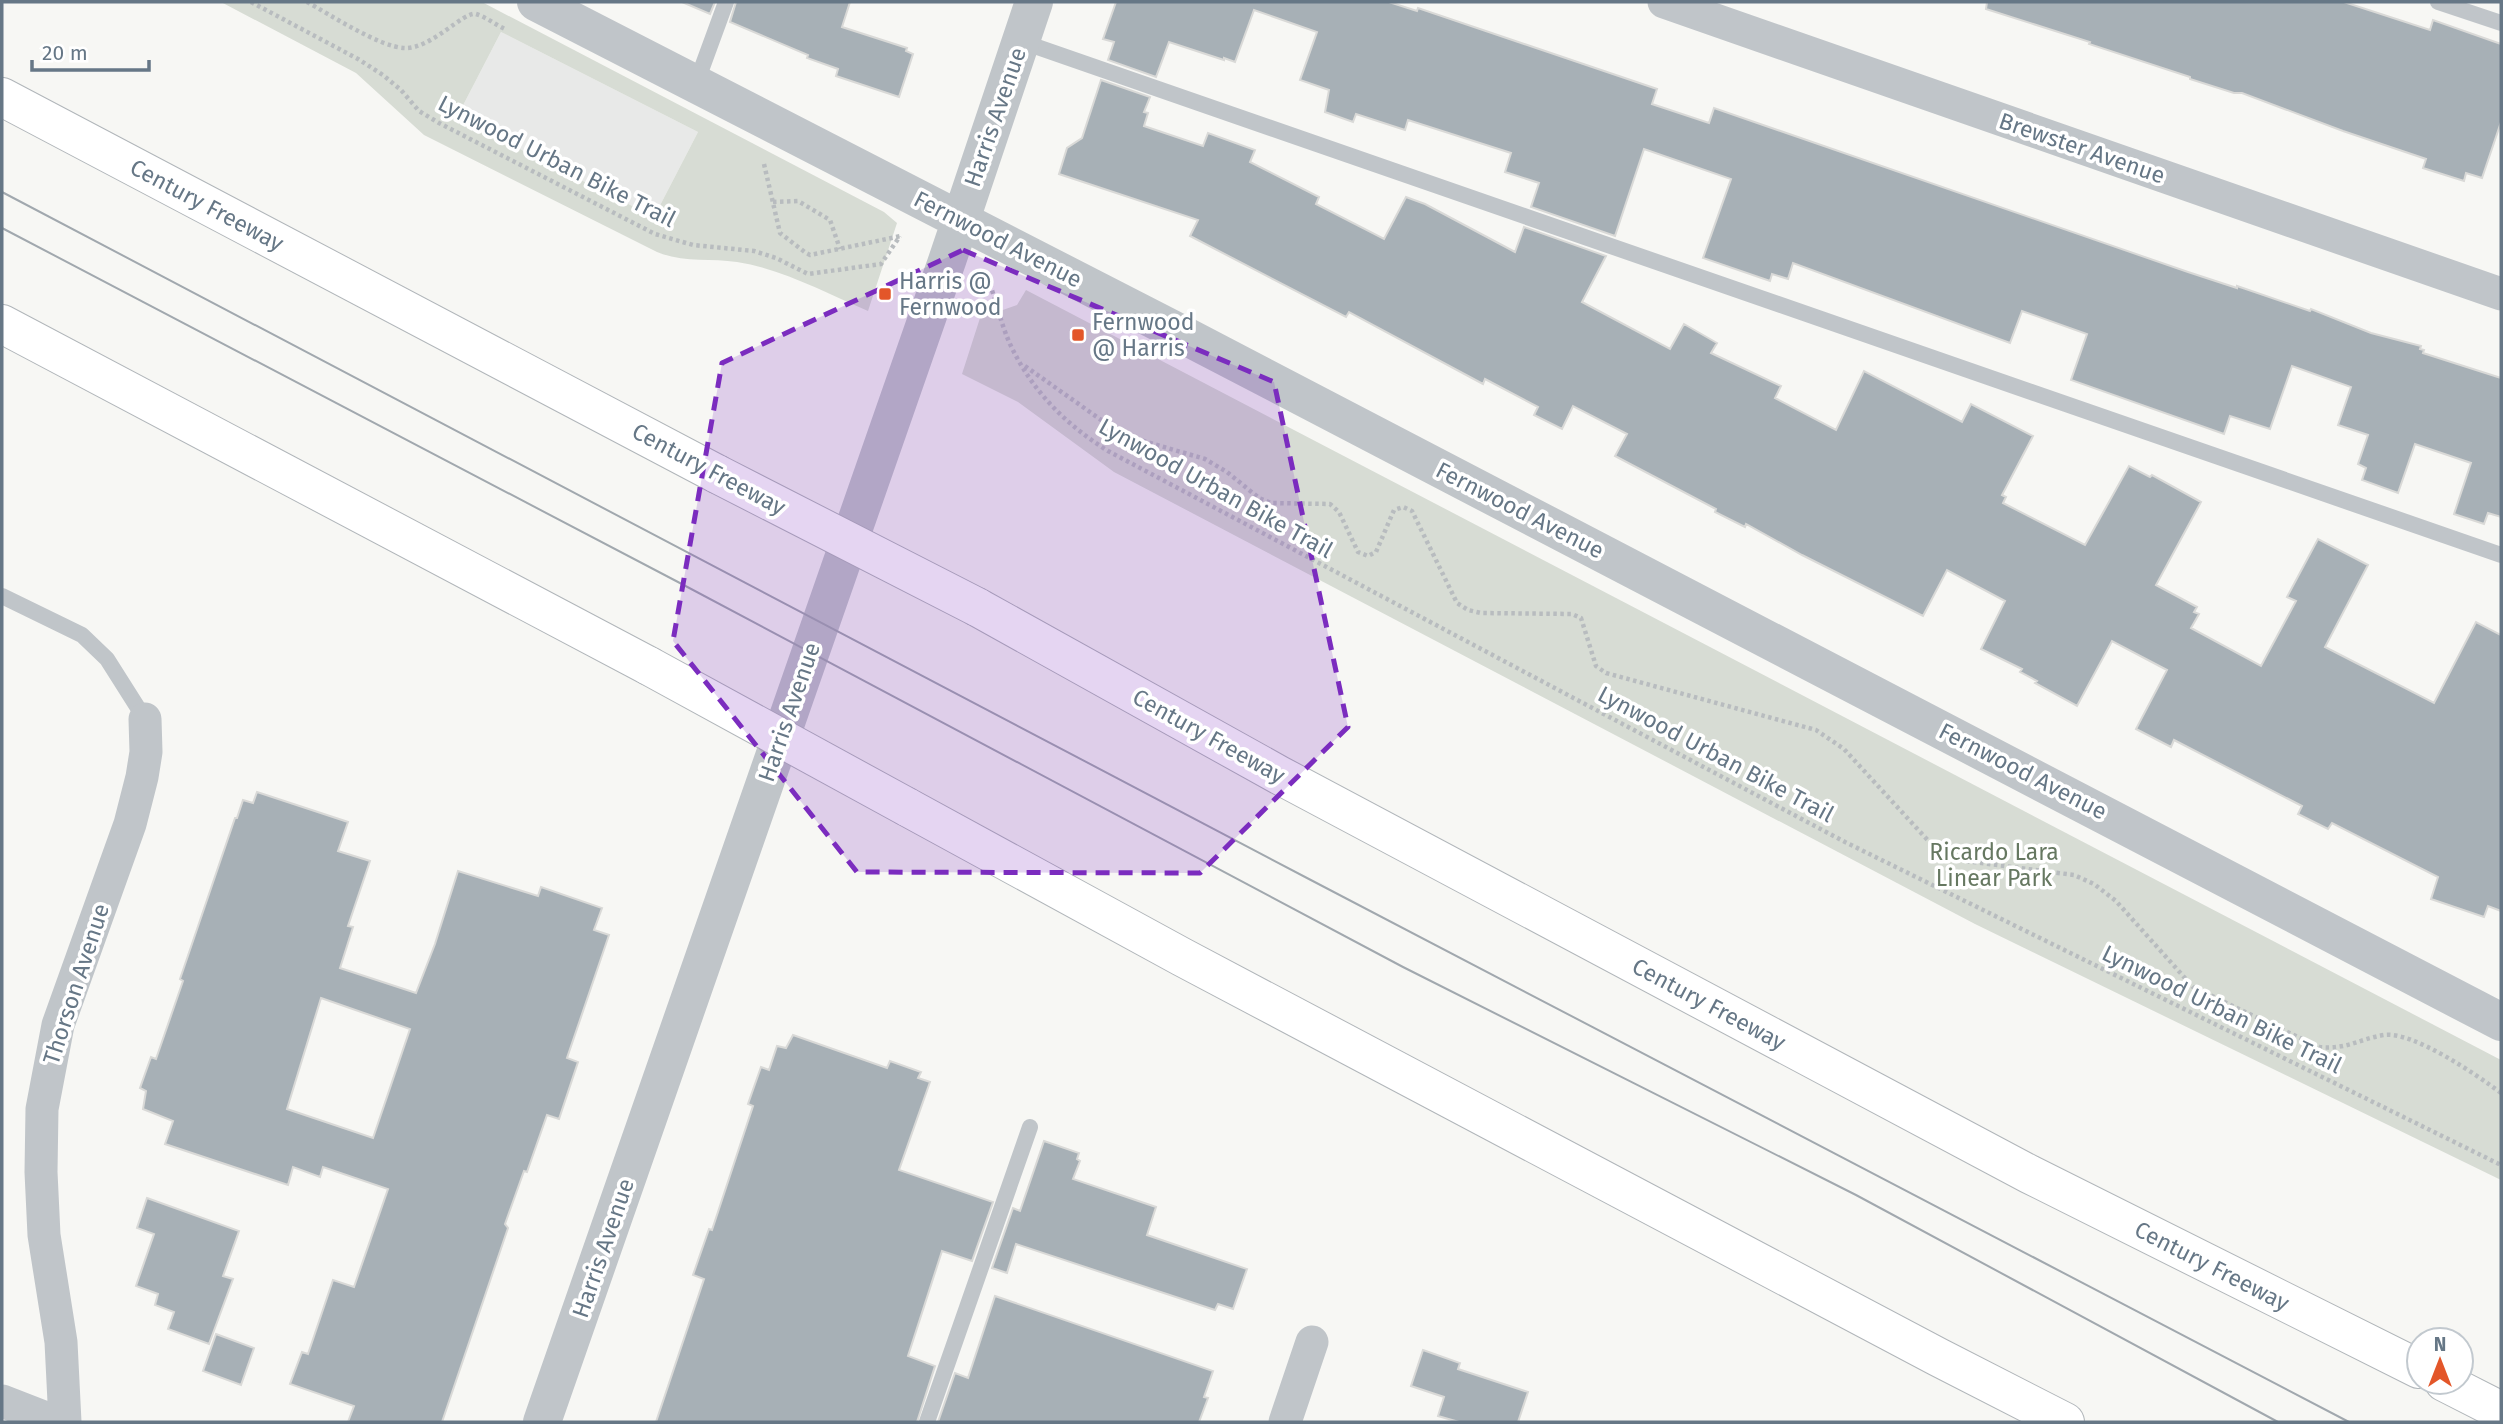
<svg xmlns="http://www.w3.org/2000/svg" width="2503" height="1424" viewBox="0 0 2503 1424" font-family="'Fira Sans',sans-serif">
  <rect width="100%" height="100%" fill="#f7f7f4"/>
  <path fill="#e8e9e8" d="M 501,32 L 698,132 L 654,217 L 457,117 Z"/>
  <path fill="#d7dcd4" fill-rule="evenodd" d="M 221,2 L 482,2 L 884,212 L 897,223 L 868,311 C 826,293 782,269 737,262 C 710,258 683,263 657,252 L 424,135 L 356,73 ZM 501,32 L 698,132 L 654,217 L 457,117 Z
    M 1026,290 L 2501,1060 L 2501,1180 L 1975,924 L 1114,472 L 1018,402 L 962,374 L 980,318 L 1017,305 Z"/>
  <path fill="#a7b0b6" stroke="#d9d9d7" stroke-width="2" fill-rule="evenodd" d="M 682,2 L 715,2 L 710,14 Z
    M 736,2 L 850,2 L 842,27 L 907,48 L 906,51 L 913,54 L 899,97 L 836,76 L 838,69 L 807,58 L 808,55 L 730,22 Z
    M 1116,2 L 1389,2 L 1417,11 L 1418,8 L 1657,89 L 1652,104 L 1709,123 L 1714,108 L 2188,272 L 2237,288 L 2237,286 L 2310,311 L 2311,309 L 2371,333 L 2421,346 L 2420,349 L 2424,350 L 2423,353 L 2501,378 L 2501,517 L 2488,513 L 2484,524 L 2454,514 L 2471,463 L 2415,444 L 2398,493 L 2362,480 L 2366,468 L 2358,464 L 2368,435 L 2338,425 L 2351,387 L 2292,366 L 2270,429 L 2230,416 L 2224,434 L 2071,380 L 2087,334 L 2022,311 L 2010,343 L 1793,263 L 1788,279 L 1772,274 L 1770,281 L 1703,258 L 1731,179 L 1644,149 L 1615,236 L 1531,207 L 1539,183 L 1505,172 L 1511,153 L 1408,120 L 1405,130 L 1356,114 L 1353,122 L 1325,112 L 1329,90 L 1300,80 L 1317,32 L 1254,10 L 1235,62 L 1224,58 L 1224,60 L 1169,42 L 1156,77 L 1108,60 L 1114,42 L 1103,39 Z
    M 1987,2 L 2344,2 L 2430,30 L 2433,20 L 2501,44 L 2501,122 L 2482,178 L 2466,173 L 2464,181 L 2423,168 L 2426,159 L 2343,131 L 2242,93 L 2234,93 L 2190,79 L 2190,77 L 2089,44 L 2090,42 L 1986,9 Z
    M 1101,80 L 1150,97 L 1144,112 L 1148,113 L 1144,126 L 1203,146 L 1208,133 L 1255,150 L 1250,162 L 1319,197 L 1316,204 L 1384,239 L 1406,197 L 1425,204 L 1515,252 L 1524,227 L 1606,256 L 1582,302 L 1670,349 L 1684,324 L 1717,343 L 1711,353 L 1781,386 L 1775,398 L 1836,430 L 1864,371 L 1962,422 L 1971,404 L 2033,436 L 2002,495 L 2006,497 L 2003,503 L 2085,545 L 2129,466 L 2150,477 L 2152,475 L 2201,502 L 2156,585 L 2197,607 L 2194,612 L 2199,614 L 2191,628 L 2261,666 L 2296,601 L 2287,597 L 2318,539 L 2368,565 L 2325,647 L 2434,703 L 2476,622 L 2501,635 L 2501,911 L 2488,906 L 2484,917 L 2431,899 L 2438,877 L 2332,823 L 2328,829 L 2298,814 L 2302,806 L 2174,740 L 2171,747 L 2136,729 L 2167,670 L 2112,641 L 2077,706 L 2035,683 L 2037,681 L 2020,672 L 2022,669 L 1981,649 L 2005,601 L 1947,570 L 1923,616 L 1802,555 L 1746,524 L 1745,527 L 1715,512 L 1716,509 L 1615,456 L 1627,434 L 1573,406 L 1562,429 L 1534,415 L 1538,407 L 1485,379 L 1483,384 L 1349,312 L 1346,317 L 1190,236 L 1198,220 L 1059,174 L 1067,148 L 1082,138 Z
    M 257,792 L 348,822 L 338,851 L 370,861 L 348,926 L 353,927 L 340,968 L 416,993 L 435,944 L 458,871 L 538,896 L 541,887 L 602,908 L 594,930 L 609,935 L 567,1058 L 578,1062 L 559,1119 L 547,1115 L 527,1172 L 524,1171 L 505,1224 L 508,1228 L 442,1422 L 348,1422 L 354,1406 L 290,1384 L 302,1352 L 308,1354 L 333,1280 L 354,1287 L 388,1189 L 323,1167 L 320,1177 L 293,1167 L 288,1185 L 165,1144 L 173,1121 L 143,1109 L 146,1091 L 140,1088 L 151,1057 L 156,1059 L 183,981 L 180,979 L 235,818 L 237,818 L 243,800 L 253,803 ZM 321,998 L 410,1029 L 373,1138 L 287,1109 Z
    M 793,1035 L 887,1068 L 890,1061 L 921,1072 L 918,1078 L 930,1082 L 899,1170 L 993,1202 L 972,1261 L 942,1251 L 908,1356 L 935,1366 L 917,1422 L 656,1422 L 704,1279 L 693,1275 L 709,1229 L 712,1230 L 753,1106 L 748,1104 L 761,1067 L 769,1070 L 777,1046 L 786,1048 Z
    M 1044,1141 L 1079,1153 L 1077,1159 L 1080,1161 L 1073,1179 L 1156,1207 L 1147,1235 L 1247,1269 L 1233,1309 L 1218,1304 L 1215,1310 L 1016,1244 L 1007,1273 L 992,1268 L 1013,1208 L 1020,1211 Z
    M 147,1198 L 239,1231 L 223,1276 L 233,1279 L 209,1344 L 168,1329 L 174,1312 L 155,1305 L 158,1294 L 136,1286 L 154,1234 L 137,1228 Z
    M 995,1296 L 1213,1371 L 1204,1397 L 1208,1398 L 1199,1422 L 938,1422 L 955,1373 L 968,1378 Z
    M 216,1334 L 254,1348 L 241,1385 L 203,1371 Z
    M 1423,1350 L 1460,1363 L 1458,1369 L 1528,1392 L 1518,1422 L 1459,1422 L 1438,1416 L 1444,1397 L 1411,1386 Z"/>
  <g fill="none" stroke-linecap="round" stroke-linejoin="round">
    <g stroke="#b1b6ba" stroke-width="40">
      <path id="motorway" d="M 2,97 L 717,474
        M 2,324 L 649,666
        M 977,607 L 1279,775 L 2029,1174 L 2419,1369
        M 907,807 L 1182,957 L 1938,1357 L 2065,1422
        M 2444,1382 L 2501,1411"/>
    </g>
    <path stroke="#b8bcbf" stroke-width="4.5" stroke-dasharray="3.5 3.5" stroke-linecap="butt" d="M 251,2 L 358,59 L 383,75 L 401,90 L 419,111 L 439,123 L 655,234 L 693,245 L 754,251 L 776,258 L 808,274 L 881,264 L 900,236
      M 307,2 C 331,15 379,47 405,48 C 431,49 464,11 476,14 C 486,17 496,25 505,29
      M 764,164 L 780,233 L 806,253 L 810,255 L 901,236
      M 773,202 L 798,201 L 830,220 L 840,249
      M 982,282 L 991,287 C 997,306 1002,326 1010,344 C 1032,391 1065,424 1108,451 L 1845,842 L 2501,1165
      M 1025,366 L 1104,422 L 1130,437 L 1205,459 L 1227,472 L 1259,498 L 1271,503 L 1330,504 L 1339,512 L 1358,552 L 1368,556 L 1376,552 L 1394,510 L 1403,507 L 1412,511 L 1457,603 L 1468,610 L 1481,613 L 1572,614 L 1581,618 L 1596,666 L 1606,673 L 1816,730 L 1844,749 L 1934,847 L 1948,856 L 1966,861 L 2074,875 L 2094,884 L 2116,901 L 2193,987 L 2319,1047 C 2346,1050 2359,1039 2384,1035 C 2413,1031 2477,1075 2501,1093"/>
    <path stroke="#c0c5c9" stroke-width="16" d="M 2438,2 L 2501,23
      M 1020,41 L 2501,555
      M 696,84 L 726,2
      M 2,596 L 82,635 L 107,659 L 145,719
      M 927,1422 L 1030,1127"/>
    <path stroke="#c0c5c9" stroke-width="33" d="M 1664,2 L 2501,294
      M 2,1401 L 56,1422
      M 65,1422 L 61,1342 L 44,1235 L 41,1172 L 42,1109 L 58,1025 L 130,824 L 142,777 L 146,752 L 145,719
      M 1285,1422 L 1312,1342"/>
    <path stroke="#c0c5c9" stroke-width="38" d="M 536,2 L 1170,328 L 2501,1022
      M 542,1422 L 947,261 L 1034,2"/>
    <use href="#motorway" stroke="#fff" stroke-width="38"/>
    <path stroke="#a1a8ae" stroke-width="2" d="M 2,192 L 1307,878 L 2349,1422
      M 2,228 L 678,582 L 1403,967 L 1856,1195 L 2278,1422"/>
    <g stroke="#b1b6ba" stroke-width="40" stroke-linecap="butt">
      <path id="motorway-bridge" d="M 717,474 L 977,607
        M 649,666 L 907,807"/>
    </g>
    <use href="#motorway-bridge" stroke="#fff" stroke-width="38"/>
  </g>
  <path fill="#7b2cbf" fill-opacity="0.2" stroke="#7b2cbf" stroke-width="5" stroke-dasharray="14 9" stroke-linejoin="round" d="M 963,250 L 1274,382 L 1348,727 L 1200,873 L 857,872 L 673,641 L 722,363 Z"/>
  <g fill="#e35629" stroke="#fff" stroke-width="2.5">
    <rect x="878" y="287" width="14" height="14" rx="3.5"/>
    <rect x="1071" y="328" width="14" height="14" rx="3.5"/>
  </g>
  <g text-anchor="middle" dominant-baseline="central" stroke-width="7" stroke-linejoin="round" paint-order="stroke">
    <g font-size="23" fill="#667786" stroke="#fff">
      <text transform="translate(995 117) rotate(-71)">Harris Avenue</text>
      <text transform="translate(2082 148) rotate(19)">Brewster Avenue</text>
      <text transform="translate(557 161) rotate(27)">Lynwood Urban Bike Trail</text>
      <text transform="translate(207 205) rotate(28)">Century Freeway</text>
      <text transform="translate(998 239) rotate(27)">Fernwood Avenue</text>
      <text transform="translate(709 469) rotate(28)">Century Freeway</text>
      <text transform="translate(1216 488) rotate(29)">Lynwood Urban Bike Trail</text>
      <text transform="translate(1520 510) rotate(27)">Fernwood Avenue</text>
      <text transform="translate(789 712) rotate(-71)">Harris Avenue</text>
      <text transform="translate(1209 736) rotate(29)">Century Freeway</text>
      <text transform="translate(1716 754) rotate(28)">Lynwood Urban Bike Trail</text>
      <text transform="translate(2023 771) rotate(27)">Fernwood Avenue</text>
      <text transform="translate(76 984) rotate(-72)">Thorson Avenue</text>
      <text transform="translate(1709 1004) rotate(28)">Century Freeway</text>
      <text transform="translate(2222 1009) rotate(26)">Lynwood Urban Bike Trail</text>
      <text transform="translate(603 1248) rotate(-71)">Harris Avenue</text>
      <text transform="translate(2212 1266) rotate(27)">Century Freeway</text>
    </g>
    <g font-size="23" fill="#667786" stroke="#fff" text-anchor="start">
      <text x="899" y="281">Harris @<tspan x="899" dy="26">Fernwood</tspan></text>
      <text x="1092" y="322">Fernwood<tspan x="1092" dy="26">@ Harris</tspan></text>
    </g>
    <g font-size="23" fill="#667861" stroke="#fff">
      <text x="1994" y="852">Ricardo Lara<tspan x="1994" dy="26">Linear Park</tspan></text>
    </g>
  </g>
  <rect width="2503" height="1424" fill="none" stroke="#667786" stroke-width="7"/>
  <g transform="translate(2440 1361)"><circle r="33" fill="#ffffff" stroke="#c2c9cf" stroke-width="2"/>
  <path d="M0-5L12 26L0 18L-12 26Z" fill="#e35629"/>
  <text y="-10" font-size="19" font-weight="bold" text-anchor="middle" fill="#667786">N</text>
  </g>
  <path d="M32 60v10h117v-10" fill="none" stroke="#667786" stroke-width="3.5"/>
  <text x="42" y="60" font-size="21" fill="#667786" stroke="#ffffff" stroke-width="5" paint-order="stroke">20 m</text>
</svg>
